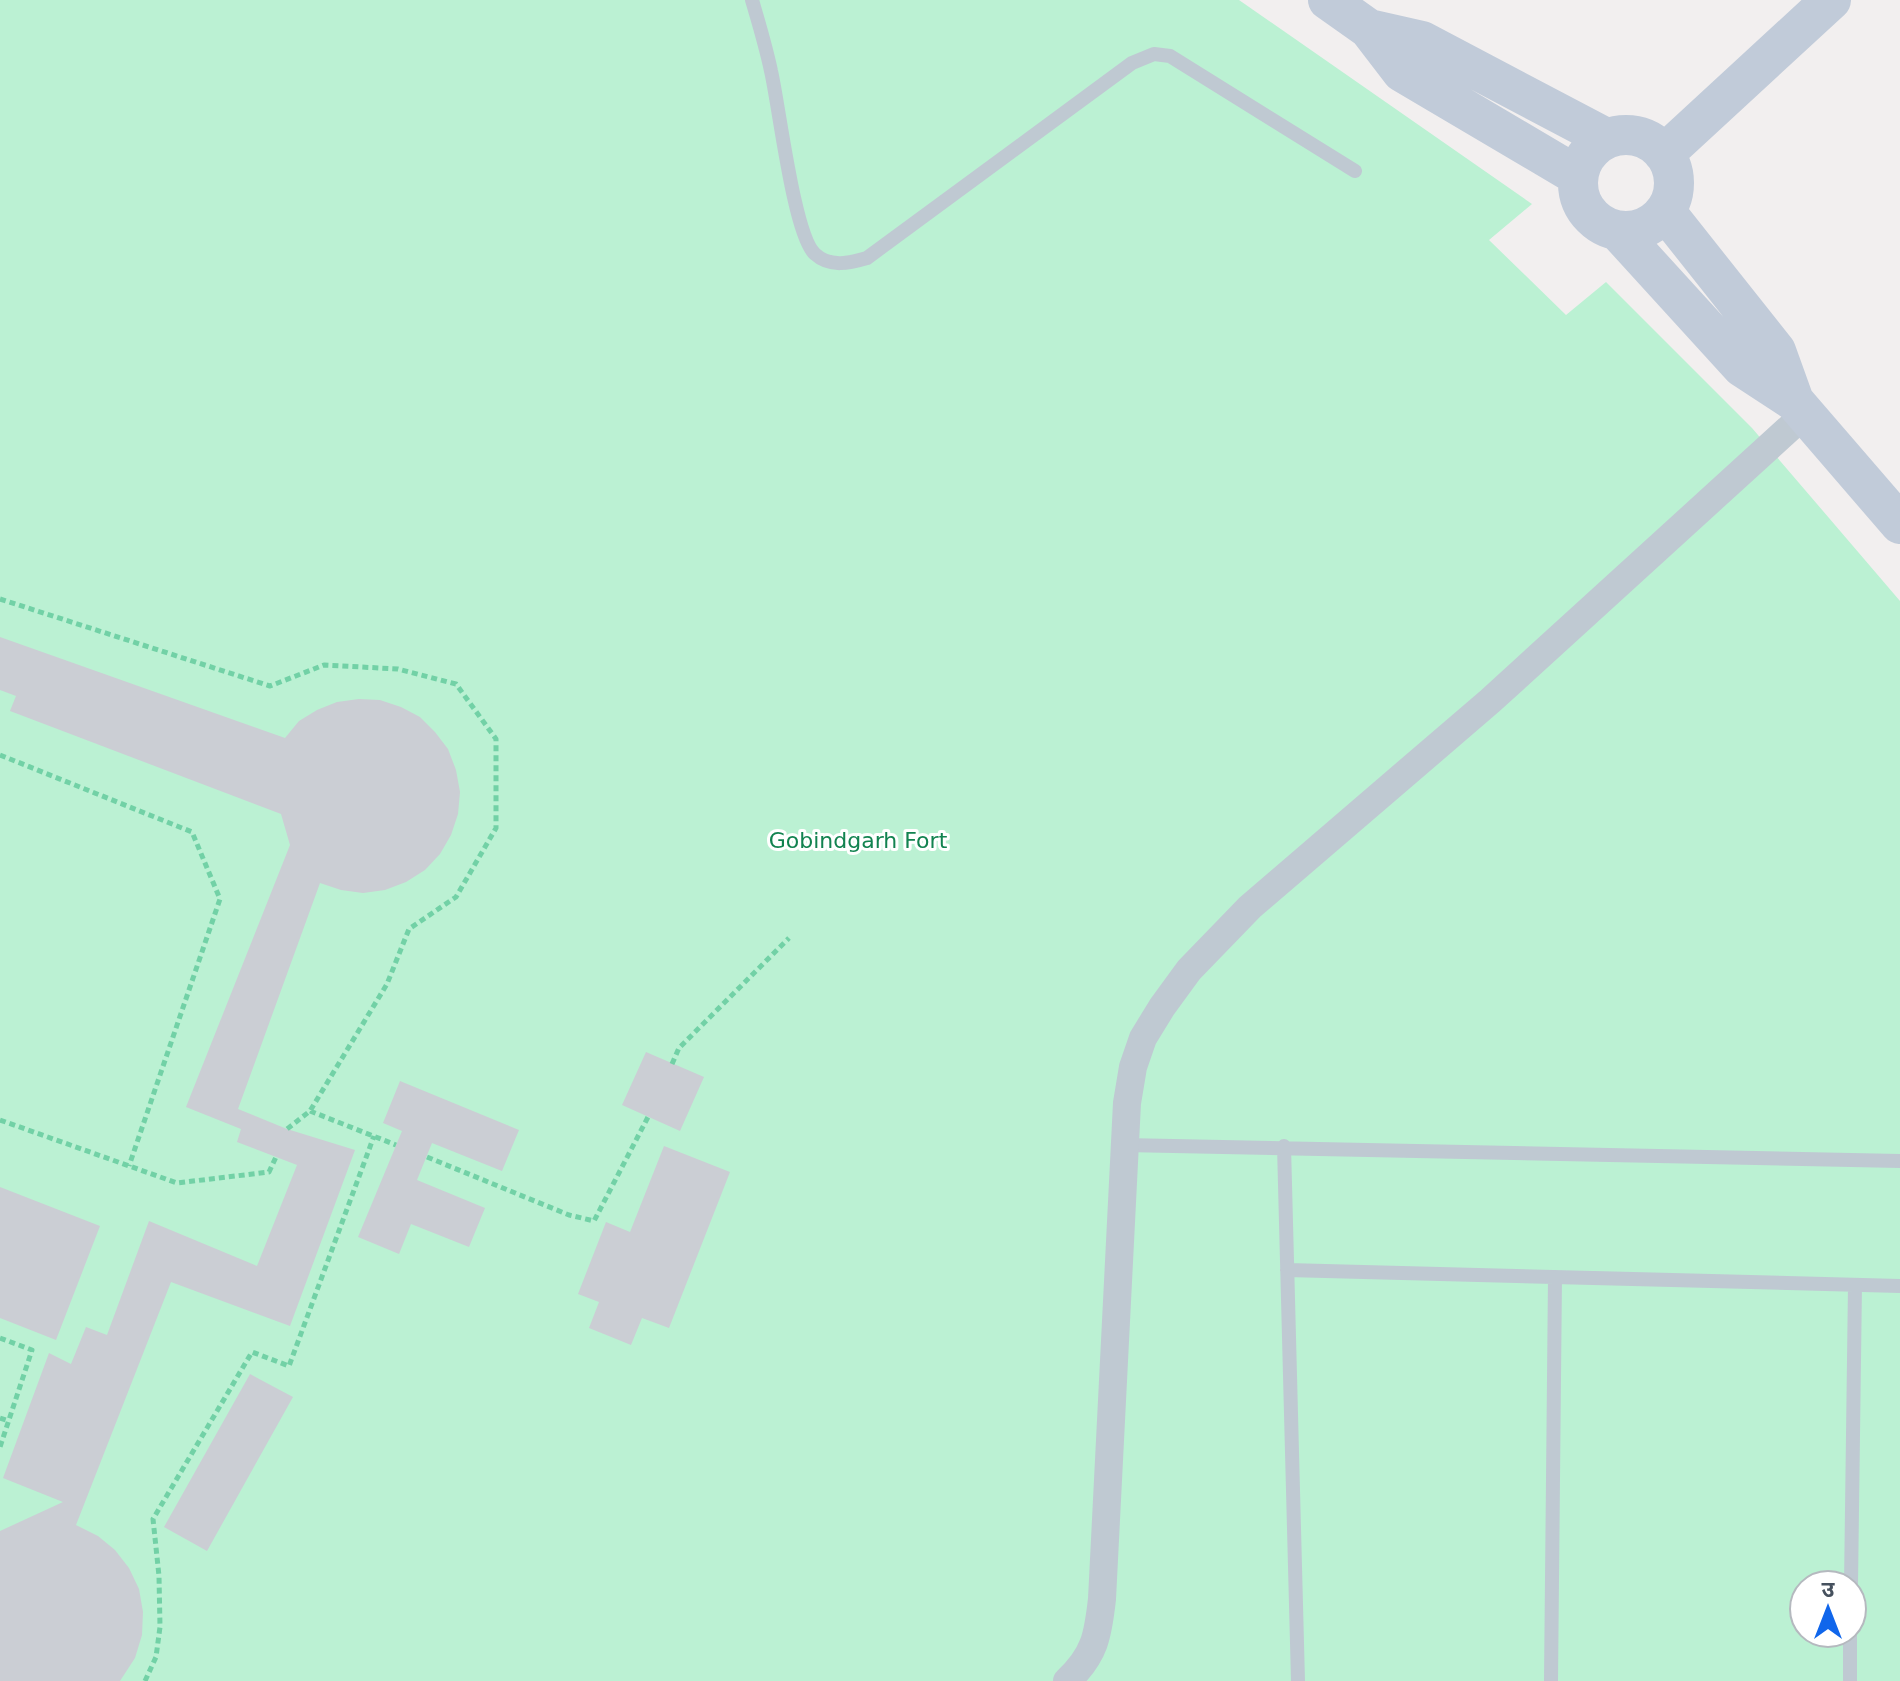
<svg xmlns="http://www.w3.org/2000/svg" width="1900" height="1681" viewBox="0 0 1900 1681" font-family="'DejaVu Sans','Noto Sans Devanagari',sans-serif">
  <rect width="100%" height="100%" fill="#f2efef"/>
  <path fill="#bbf1d3" fill-rule="evenodd" d="M 0,0 L 1239,0 L 1532,204 L 1489,240 L 1566,315 L 1606,282 L 1752,428 L 1900,601 L 1900,1681 L 0,1681 ZM 1804,1585 L 1852,1585 L 1852,1633 L 1804,1633 Z"/>
  <path fill="#cbced4" d="M 0,637 L 285,738 L 299,721 L 317,710 L 337,702 L 359,699 L 380,700 L 401,707 L 420,717 L 435,732 L 448,749 L 456,770 L 460,792 L 458,814 L 451,835 L 440,854 L 425,870 L 406,882 L 385,890 L 363,893 L 341,890 L 320,883 L 238,1109 L 287,1129 L 355,1150 L 290,1326 L 171,1282 L 76,1525 L 98,1536 L 115,1550 L 129,1568 L 139,1589 L 143,1612 L 142,1635 L 135,1658 L 120,1681 L 0,1681 L 0,1531 L 63,1502 L 3,1478 L 49,1353 L 71,1364 L 86,1327 L 107,1335 L 149,1221 L 257,1266 L 297,1165 L 237,1142 L 241,1129 L 186,1107 L 290,845 L 281,814 L 10,711 L 16,696 L 0,690 Z
    M 646,1052 L 704,1077 L 680,1131 L 622,1105 Z
    M 400,1081 L 519,1130 L 502,1171 L 432,1143 L 417,1180 L 485,1208 L 469,1247 L 411,1224 L 399,1254 L 358,1237 L 402,1131 L 383,1123 Z
    M 664,1146 L 730,1172 L 669,1328 L 642,1318 L 631,1345 L 589,1328 L 599,1302 L 578,1294 L 606,1222 L 630,1232 Z
    M 0,1187 L 100,1226 L 56,1340 L 0,1318 Z
    M 250,1374 L 293,1397 L 207,1551 L 164,1527 Z"/>
  <g fill="none" stroke-linecap="round" stroke-linejoin="round">
    <path stroke="#72d1a6" stroke-width="5" stroke-dasharray="6 4" stroke-linecap="butt" d="M 0,599 L 270,686 L 324,665 L 398,669 L 456,684 L 496,739 L 496,828 L 456,897 L 409,929 L 387,984 L 310,1111 L 287,1129
      M 0,755 L 192,832 L 220,899 L 129,1166
      M 672,1064 L 679,1048 L 789,938
      M 310,1111 L 396,1145
      M 0,1120 L 177,1183 L 269,1172 L 276,1157
      M 427,1157 L 569,1215 L 594,1221 L 648,1117
      M 0,1338 L 32,1350 L 0,1447
      M 0,1418 L 9,1421
      M 145,1681 L 156,1657 L 160,1627 L 159,1576 L 153,1519 L 252,1352 L 289,1366 L 374,1136"/>
    <path stroke="#bfc9d2" stroke-width="14" d="M 752,0 C 759,24 766,47 771,71 C 779,105 794,236 815,254 C 830,268 850,263 867,258 L 1132,63 L 1154,54 L 1170,56 L 1355,171
      M 1124,1145 L 1900,1161
      M 1284,1146 L 1298,1681
      M 1287,1270 L 1900,1286
      M 1851,1585 L 1855,1285
      M 1551,1681 L 1555,1277
      M 1850,1681 L 1850,1633"/>
    <path stroke="#bfc9d2" stroke-width="28" d="M 1067,1681 C 1095,1655 1098,1635 1102,1599 L 1127,1103 L 1133,1067 L 1143,1038 L 1162,1007 L 1189,970 L 1250,907 L 1490,701 L 1805,414"/>
    <path stroke="#c1cbd9" stroke-width="40" d="M 1328,0 L 1369,29 L 1402,72 L 1578,176
      M 1369,29 L 1422,41 L 1606,138
      M1578 183a48 48 0 1 1 96 0a48 48 0 1 1-96 0Z
      M 1664,154 L 1831,0
      M 1665,211 L 1776,351 L 1794,401
      M 1618,231 L 1742,367 L 1794,401 L 1900,524"/>
  </g>
  <g text-anchor="middle" dominant-baseline="central" stroke-width="6" stroke-linejoin="round" paint-order="stroke">
    <g font-size="22" fill="#128350" stroke="#fff">
      <text x="858" y="840">Gobindgarh Fort</text>
    </g>
  </g>
  <g transform="translate(1828 1609)"><circle r="38" fill="#ffffff" stroke="#b5b9bf" stroke-width="2"/>
  <path d="M0-6L14 30L0 20L-14 30Z" fill="#1066eb"/>
  <text y="-12" font-size="22" font-weight="bold" text-anchor="middle" fill="#46515e">उ</text>
  </g>
</svg>
